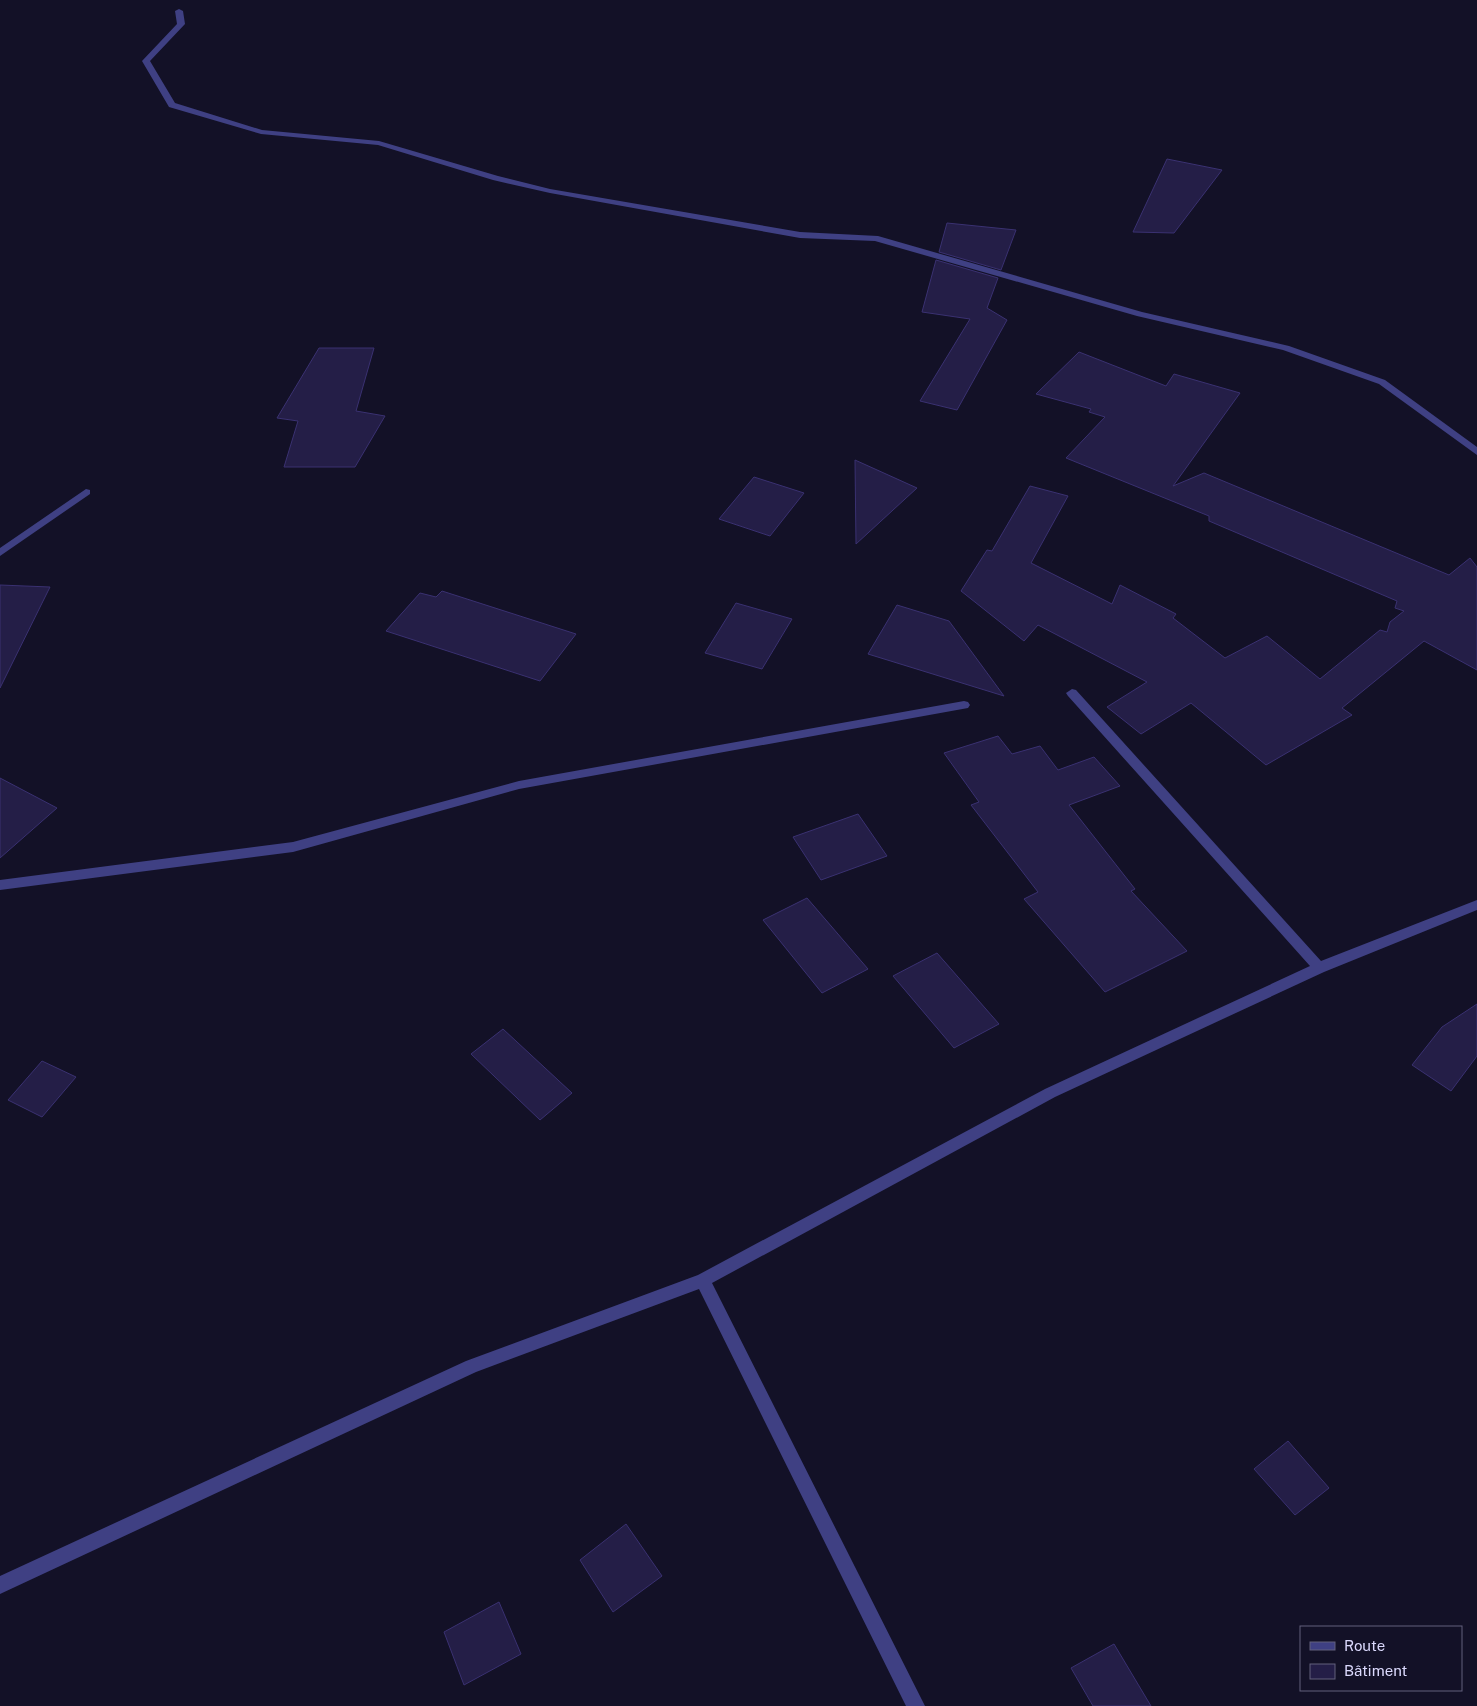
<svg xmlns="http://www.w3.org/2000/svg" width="1477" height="1706" viewBox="0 0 1477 1706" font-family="'Public Sans',sans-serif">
  <rect width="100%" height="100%" fill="#131127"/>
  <path fill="#241e47" stroke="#3a3171" d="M 1167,159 L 1222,170 L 1174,233 L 1133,232 Z
    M 947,223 L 1016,230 L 1001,270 L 939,252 Z
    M 936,260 L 998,278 L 987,308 L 1007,320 L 957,410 L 920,401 L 970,319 L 922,312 Z
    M 319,348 L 374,348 L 356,411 L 385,416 L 355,467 L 284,467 L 298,421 L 277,418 Z
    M 1079,352 L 1166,386 L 1174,374 L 1240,393 L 1173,486 L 1204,473 L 1449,575 L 1470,558 L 1477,567 L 1477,670 L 1424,641 L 1342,708 L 1352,715 L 1266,765 L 1191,703 L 1141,734 L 1107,707 L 1147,682 L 1038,625 L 1024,641 L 961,591 L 987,550 L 992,551 L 1030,486 L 1068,496 L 1031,563 L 1112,604 L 1120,585 L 1176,614 L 1173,618 L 1225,658 L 1267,636 L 1320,679 L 1380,630 L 1387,632 L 1390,622 L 1404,611 L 1395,608 L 1397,601 L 1209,521 L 1209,516 L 1066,458 L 1105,417 L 1089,412 L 1091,409 L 1036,394 Z
    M 855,460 L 917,488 L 856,544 Z
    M 754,477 L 804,493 L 770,536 L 719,519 Z
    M 0,585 L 50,587 L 0,688 Z
    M 442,591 L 576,634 L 540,681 L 386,631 L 420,593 L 436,597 Z
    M 736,603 L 792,619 L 762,669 L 705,653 Z
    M 897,605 L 949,621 L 1004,696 L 868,654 Z
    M 998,736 L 1012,754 L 1040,746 L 1058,770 L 1094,757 L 1120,786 L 1069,805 L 1135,889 L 1131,891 L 1187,951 L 1105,992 L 1024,899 L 1038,892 L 971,805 L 979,802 L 944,753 Z
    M 0,778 L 57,808 L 0,858 Z
    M 858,814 L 887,856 L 821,880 L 793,837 Z
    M 807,898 L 868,969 L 822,993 L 763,920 Z
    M 937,953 L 999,1024 L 954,1048 L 893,976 Z
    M 1477,1004 L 1477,1056 L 1451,1091 L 1412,1065 L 1442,1027 Z
    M 503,1029 L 572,1093 L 540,1120 L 471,1054 Z
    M 42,1061 L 76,1077 L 42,1117 L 8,1100 Z
    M 1288,1441 L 1329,1488 L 1295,1515 L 1254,1469 Z
    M 626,1524 L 662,1576 L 613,1612 L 580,1560 Z
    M 499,1602 L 521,1654 L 464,1685 L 444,1632 Z
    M 1114,1644 L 1151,1706 L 1093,1706 L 1071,1668 Z"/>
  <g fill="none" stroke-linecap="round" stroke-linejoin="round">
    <path fill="#3f4083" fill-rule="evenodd" d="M 179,9 L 183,11 L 185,24 L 150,61 L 175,103 L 262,130 L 379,141 L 498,176 L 550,189 L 800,232 L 878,236 L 1142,312 L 1289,346 L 1385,380 L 1477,447 L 1477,455 L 1379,384 L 1283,350 L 1137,316 L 875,241 L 800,238 L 550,193 L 493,180 L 378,145 L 261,134 L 169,107 L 142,61 L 177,24 L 175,11 Z
      M 86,489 L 90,490 L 90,494 L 0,556 L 0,548 Z
      M 1072,689 L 1076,690 L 1321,961 L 1477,900 L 1477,910 L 1324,972 L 1055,1097 L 712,1283 L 925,1706 L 906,1706 L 699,1289 L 476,1372 L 0,1594 L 0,1576 L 466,1361 L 698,1275 L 1045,1089 L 1310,966 L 1068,696 L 1066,693 Z
      M 964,701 L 968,702 L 970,705 L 968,708 L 519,789 L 293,852 L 0,890 L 0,880 L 293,842 L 519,781 Z"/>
  </g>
  <rect x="1300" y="1626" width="162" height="65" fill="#131127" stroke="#63617d"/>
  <rect x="1310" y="1642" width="25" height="8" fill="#3f4083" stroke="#63617d"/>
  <text x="1344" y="1651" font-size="15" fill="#dbd9fd">Route</text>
  <rect x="1310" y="1664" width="25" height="15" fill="#241e47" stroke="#63617d"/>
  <text x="1344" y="1676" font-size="15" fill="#dbd9fd">Bâtiment</text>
</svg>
